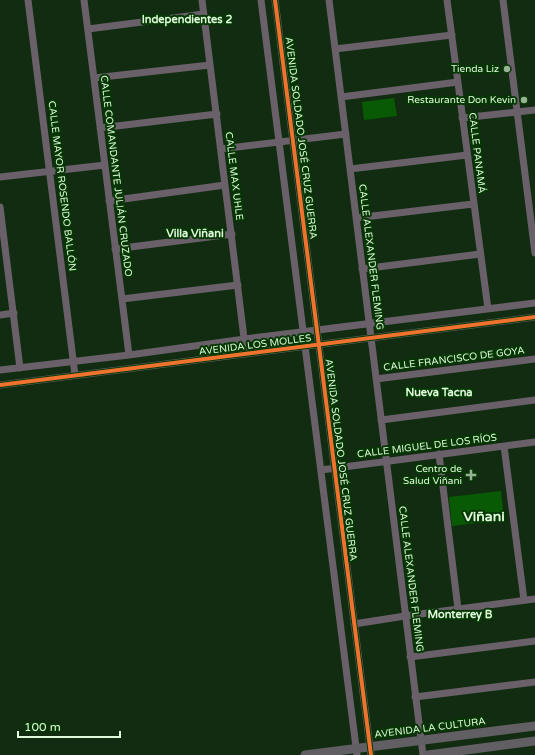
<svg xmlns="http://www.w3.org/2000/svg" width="535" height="755" viewBox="0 0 535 755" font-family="'Varela Round',sans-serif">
  <rect width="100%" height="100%" fill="#112c10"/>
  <path fill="#085b04" d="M 394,98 L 397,116 L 364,120 L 362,102 Z
    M 501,491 L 504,520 L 452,526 L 449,497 Z"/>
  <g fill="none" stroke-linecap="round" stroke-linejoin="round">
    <path stroke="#69606a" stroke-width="7" d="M 28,0 L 75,375
      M 84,0 L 129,355
      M 202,0 L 246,354
      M 261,0 L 357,755
      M 275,0 L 371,755
      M 329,0 L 423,755
      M 447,0 L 488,309
      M 503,0 L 535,253
      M 88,29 L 204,14
      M 335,49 L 452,35
      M 94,78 L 210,65
      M 341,97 L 458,82
      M 462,118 L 535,110
      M 100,128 L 217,114
      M 221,149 L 346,134
      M 350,169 L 467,155
      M 0,177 L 105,165
      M 109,201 L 225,185
      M 0,207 L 20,368
      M 356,218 L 473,204
      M 115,249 L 232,234
      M 362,269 L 480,254
      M 122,299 L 238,285
      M 0,315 L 14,313
      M 0,370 L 129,355 L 245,339 L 535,303
      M 376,379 L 535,359
      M 0,385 L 535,317
      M 381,420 L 535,400
      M 504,446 L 524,600
      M 439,454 L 458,609
      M 321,470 L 535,442
      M 354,624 L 405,616 L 535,599
      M 410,657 L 535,641
      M 415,697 L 535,682"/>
    <path stroke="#625f64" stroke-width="9" d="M 305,755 L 535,726
      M 428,755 L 535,741"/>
    <g stroke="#063804" stroke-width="6">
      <path id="cycleway" d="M 275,0 L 371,755
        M 0,385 L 535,317"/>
    </g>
    <use href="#cycleway" stroke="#ef722f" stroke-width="4"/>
  </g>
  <g fill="#98b295" stroke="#063804" stroke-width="1.5">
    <circle cx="507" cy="69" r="4"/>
    <circle cx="524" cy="100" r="4"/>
    <path d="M469 469h4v4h4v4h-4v4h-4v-4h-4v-4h4z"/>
  </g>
  <g text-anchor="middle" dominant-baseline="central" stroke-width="4" stroke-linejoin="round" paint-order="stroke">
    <g font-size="10" fill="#e0fadc" stroke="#063804" text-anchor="end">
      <text x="499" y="69">Tienda Liz</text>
      <text x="516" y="100">Restaurante Don Kevin</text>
      <text x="462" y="469">Centro de<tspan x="462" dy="12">Salud Viñani</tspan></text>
    </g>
    <g font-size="10" fill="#e0fadc" stroke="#063804">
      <text transform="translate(301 138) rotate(83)">AVENIDA SOLDADO JOSÉ CRUZ GUERRA</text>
      <text transform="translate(477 153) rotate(83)">CALLE PANAMÁ</text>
      <text transform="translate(116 176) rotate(83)">CALLE COMANDANTE JULIÁN CRUZADO</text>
      <text transform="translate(234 176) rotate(83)">CALLE MAX UHLE</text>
      <text transform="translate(62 186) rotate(83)">CALLE MAYOR ROSENDO BALLÓN</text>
      <text transform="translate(371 257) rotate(83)">CALLE ALEXANDER FLEMING</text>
      <text transform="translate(255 345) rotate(-7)">AVENIDA LOS MOLLES</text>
      <text transform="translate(454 359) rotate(-7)">CALLE FRANCISCO DE GOYA</text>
      <text transform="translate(427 446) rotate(-7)">CALLE MIGUEL DE LOS RÍOS</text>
      <text transform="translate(341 460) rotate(83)">AVENIDA SOLDADO JOSÉ CRUZ GUERRA</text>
      <text transform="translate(411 579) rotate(83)">CALLE ALEXANDER FLEMING</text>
      <text transform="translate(430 728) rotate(-7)">AVENIDA LA CULTURA</text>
    </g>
    <g font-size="11" font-weight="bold" fill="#e0fadc" stroke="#063804">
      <text x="187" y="19">Independientes 2</text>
      <text x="195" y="233">Villa Viñani</text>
      <text x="439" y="392">Nueva Tacna</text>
      <text x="460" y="614">Monterrey B</text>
    </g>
    <g font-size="14" font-weight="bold" fill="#e0fadc" stroke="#063804">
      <text x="484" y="516">Viñani</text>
    </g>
  </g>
  <path d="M18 731v6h102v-6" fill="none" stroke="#e0fadc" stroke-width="2"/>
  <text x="24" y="731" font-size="12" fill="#e0fadc" stroke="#063804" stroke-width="3" paint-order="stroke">100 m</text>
</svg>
